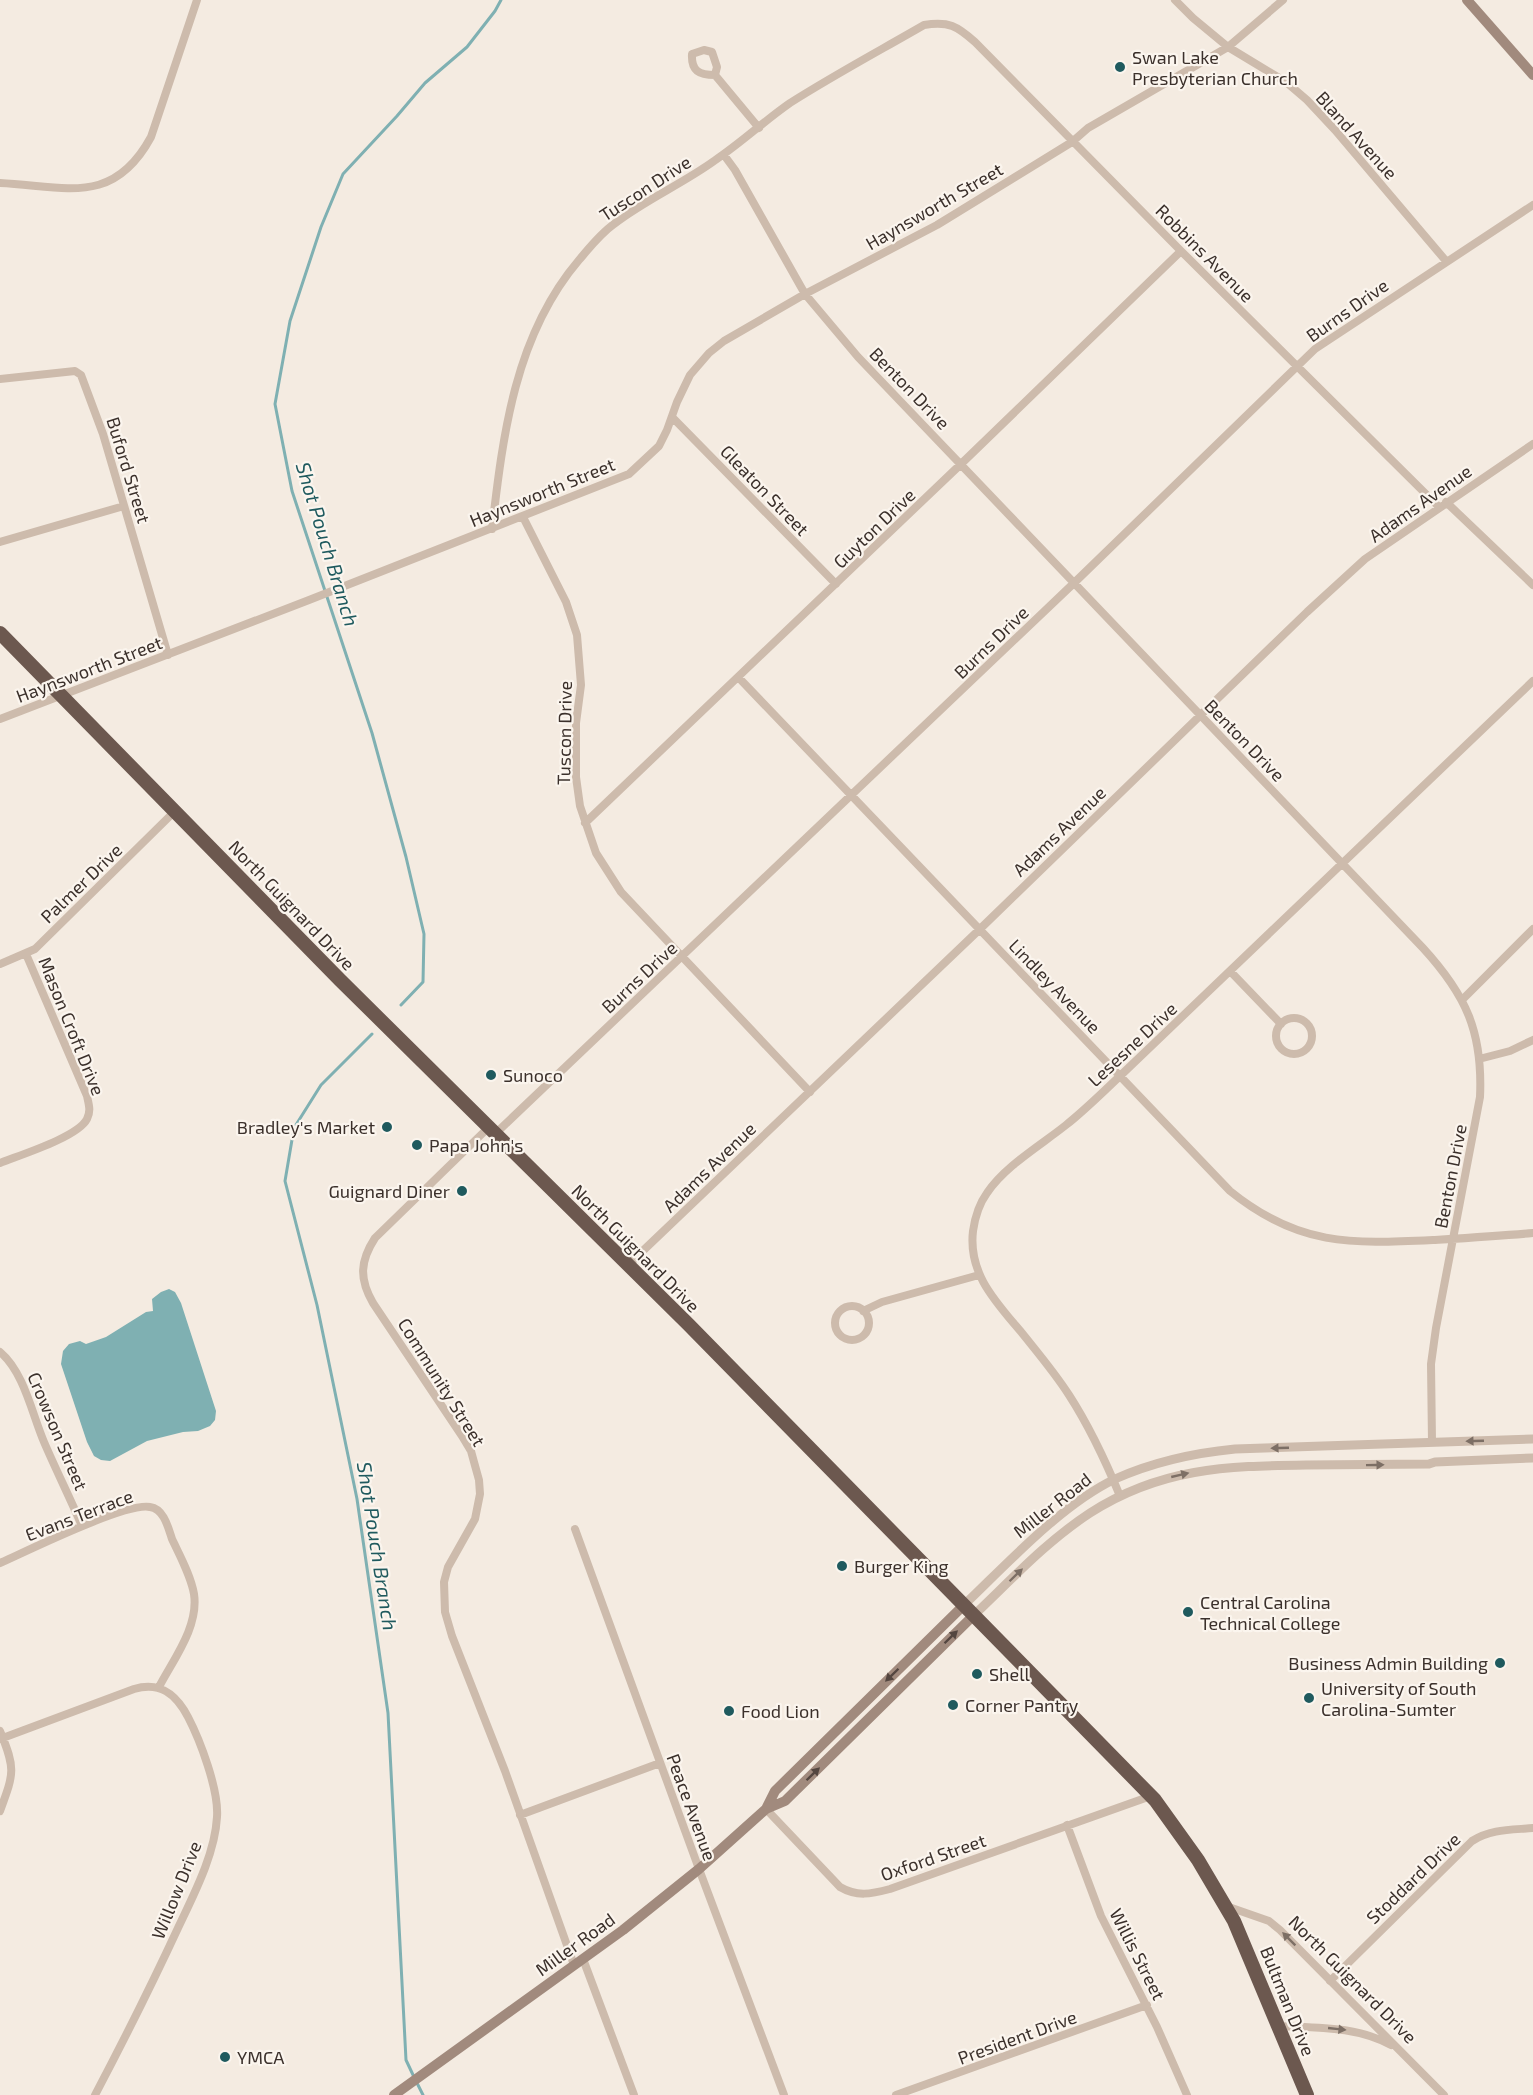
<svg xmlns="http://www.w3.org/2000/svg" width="1533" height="2095" viewBox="0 0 1533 2095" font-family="'Exo 2',sans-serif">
  <rect width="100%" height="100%" fill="#f4ebe1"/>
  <path fill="#7fb0b2" d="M 169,1289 L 175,1292 L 181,1303 L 216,1411 L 215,1420 L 210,1426 L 198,1431 L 183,1432 L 147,1441 L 110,1461 L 101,1460 L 94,1456 L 87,1442 L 61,1364 L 63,1351 L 69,1344 L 80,1341 L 86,1344 L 106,1337 L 146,1312 L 153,1311 L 152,1299 L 161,1292 Z"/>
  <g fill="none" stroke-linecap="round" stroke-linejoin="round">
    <path stroke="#7fb0b2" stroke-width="3" d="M 401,1005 L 423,982 L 424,934 L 406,857 L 372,733 L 292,491 L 275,404 L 290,321 L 321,227 L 343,174 L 397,116 L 425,83 L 467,47 L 495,11 L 501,0
      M 372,1034 L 321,1085 L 294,1128 L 285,1181 L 317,1305 L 357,1499 L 388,1713 L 406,2060 L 414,2077
      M 417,2083 L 423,2095"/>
    <path stroke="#cdbbac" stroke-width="8" d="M 1175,0 L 1193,18 L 1228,47 L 1286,82 L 1307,100 L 1335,130 L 1446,261
      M 715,75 L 717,67 L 712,52 L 704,50 L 692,54 C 691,71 699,75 715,75 L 759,128
      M 724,155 L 735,170 L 805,294 L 858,357 L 1423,948 C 1466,995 1483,1032 1480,1097 L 1436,1328 L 1431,1364 L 1432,1442
      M 0,183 C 65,186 113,207 151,137 L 197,0
      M 0,379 L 75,371 L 81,375 L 103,434 L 168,655
      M 672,417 L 836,584
      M 1446,502 L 1533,585
      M 523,517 L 566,602 L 577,635 L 581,685 L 576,723 L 576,777 L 580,806 L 596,853 L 621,892 L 810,1092
      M 492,529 C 503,434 515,335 579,260 C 590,247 600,234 614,224 C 645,200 682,184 714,161 C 741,143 764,121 790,103 C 834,75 879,51 924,25 C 949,21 957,26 975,42 L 1181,251 L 1439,507
      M 0,542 L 124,506
      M 739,678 L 1230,1191 C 1298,1246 1350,1244 1433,1240 C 1466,1238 1500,1236 1533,1233
      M 0,719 L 309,600 L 629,474 L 659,446 L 667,430 L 677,402 L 690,375 L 709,353 L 724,341 L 805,294 L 937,225 L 1072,142 L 1088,128 L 1228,47 L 1283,0
      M 585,823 L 961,464 L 1181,251
      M 0,964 L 35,949 L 175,811
      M 1230,971 L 1281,1024
      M 1463,999 L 1533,929
      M1276 1036a18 18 0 1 1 36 0a18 18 0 1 1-36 0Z
      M 1479,1059 L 1510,1051 L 1533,1040
      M 488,1128 L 375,1238 C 360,1261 359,1279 373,1303 L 462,1436 L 471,1451 L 474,1462 L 479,1480 L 480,1494 L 475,1519 L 448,1567 L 444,1582 L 445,1612 L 452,1636 L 505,1771 L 574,1965
      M 495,1134 L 1074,583 L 1315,349 L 1533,205
      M 0,1163 C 20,1155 78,1137 87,1119 C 91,1111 89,1105 87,1096 L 26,954
      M 628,1265 L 980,929 L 1307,612 L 1365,559 L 1533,444
      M835 1323a17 17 0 1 1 34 0a17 17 0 1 1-34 0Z
      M 863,1311 L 882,1302 L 979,1275
      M 0,1352 C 24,1372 32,1414 44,1442 C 56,1470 70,1498 82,1526
      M 1120,1496 C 1106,1462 1089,1426 1069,1395 C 1055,1373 1038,1353 1022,1333 C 996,1302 968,1274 973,1231 C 975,1217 979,1204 987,1193 C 1005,1166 1041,1145 1066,1125 C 1085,1110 1103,1092 1120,1076 L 1533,681
      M 575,1529 L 699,1869 L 784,2095
      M 0,1563 C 27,1551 126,1502 150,1507 C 164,1509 168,1527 172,1539 C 180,1556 191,1576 194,1594 C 199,1627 173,1660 159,1687
      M 0,1731 C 16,1769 14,1773 0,1811
      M 0,1739 L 134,1689 C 160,1681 176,1694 188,1717 C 200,1740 219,1790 217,1817 C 215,1854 194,1894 178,1928 C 152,1984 124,2040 95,2095
      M 766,1809 L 840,1887 C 857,1897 871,1894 890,1889 L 1151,1796
      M 520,1815 L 660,1763
      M 1067,1825 L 1101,1916 L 1157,2027 L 1187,2095
      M 1226,1906 L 1269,1921 L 1280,1930 L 1444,2095
      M 583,1959 L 634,2095
      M 1330,1981 L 1472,1841 C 1491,1829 1511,1830 1533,1828
      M 1278,2026 C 1317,2028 1356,2026 1391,2045
      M 896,2095 L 1147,2005"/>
    <path stroke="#cdbbac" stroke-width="9" d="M 964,1605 C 1008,1563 1061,1505 1115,1479 C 1153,1462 1194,1453 1235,1449 L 1533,1439
      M 974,1615 C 1011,1580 1047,1541 1090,1513 C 1160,1468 1226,1466 1306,1465 C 1347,1465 1388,1464 1429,1464 L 1435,1462 L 1533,1458"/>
    <path stroke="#a18a7d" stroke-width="10" d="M 1467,0 L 1533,75
      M 766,1809 L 775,1791 L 964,1605
      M 394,2095 L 623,1930 L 699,1869 L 766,1809 L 785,1801 L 974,1615"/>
    <path stroke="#6c584f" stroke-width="14" d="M 0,633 L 340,980 L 688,1324 L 1155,1800 L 1198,1860 L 1234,1921 L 1307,2095"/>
  </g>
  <defs><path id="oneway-solid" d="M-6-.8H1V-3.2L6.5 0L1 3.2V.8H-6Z" transform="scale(1.5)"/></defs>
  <g fill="#7d6f65">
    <use href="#oneway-solid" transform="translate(1475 1441) rotate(178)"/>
    <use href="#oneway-solid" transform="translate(1280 1448) rotate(178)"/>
    <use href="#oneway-solid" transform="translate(1375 1465) rotate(-1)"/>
    <use href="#oneway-solid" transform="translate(1180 1475) rotate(-13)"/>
    <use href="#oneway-solid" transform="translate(1016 1575) rotate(-44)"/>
    <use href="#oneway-solid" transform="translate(1289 1939) rotate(-135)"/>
    <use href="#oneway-solid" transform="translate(1337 2029) rotate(6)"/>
  </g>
  <g fill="#544640">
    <use href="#oneway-solid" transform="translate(951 1637) rotate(-44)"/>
    <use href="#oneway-solid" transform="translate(892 1675) rotate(136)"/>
    <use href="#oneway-solid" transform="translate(813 1774) rotate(-44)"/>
  </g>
  <g fill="#1f5a5e" stroke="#fbf5ee" stroke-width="2">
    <circle cx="1120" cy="67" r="6"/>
    <circle cx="491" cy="1075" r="6"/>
    <circle cx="387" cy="1127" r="6"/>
    <circle cx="417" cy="1145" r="6"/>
    <circle cx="462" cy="1191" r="6"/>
    <circle cx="842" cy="1566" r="6"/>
    <circle cx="1188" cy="1612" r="6"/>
    <circle cx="1500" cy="1663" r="6"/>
    <circle cx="977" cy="1674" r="6"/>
    <circle cx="1309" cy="1698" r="6"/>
    <circle cx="953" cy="1705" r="6"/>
    <circle cx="729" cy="1711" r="6"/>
    <circle cx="225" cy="2057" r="6"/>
  </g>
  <g text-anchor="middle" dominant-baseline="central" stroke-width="4.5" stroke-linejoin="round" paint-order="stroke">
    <g font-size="18" fill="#3b302b" stroke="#fbf5ee" text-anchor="start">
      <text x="1132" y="57">Swan Lake<tspan x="1132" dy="21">Presbyterian Church</tspan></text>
      <text x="503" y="1075">Sunoco</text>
      <text x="375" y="1127" text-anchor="end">Bradley's Market</text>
      <text x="429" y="1145">Papa John's</text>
      <text x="450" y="1191" text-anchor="end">Guignard Diner</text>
      <text x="854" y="1566">Burger King</text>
      <text x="1200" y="1602">Central Carolina<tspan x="1200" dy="21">Technical College</tspan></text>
      <text x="1488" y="1663" text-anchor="end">Business Admin Building</text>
      <text x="989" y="1674">Shell</text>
      <text x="1321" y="1688">University of South<tspan x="1321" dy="21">Carolina-Sumter</tspan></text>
      <text x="965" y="1705">Corner Pantry</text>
      <text x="741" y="1711">Food Lion</text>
      <text x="237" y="2057">YMCA</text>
    </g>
    <g font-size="18" fill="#3b302b" stroke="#fbf5ee">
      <text transform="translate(1357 135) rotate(48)">Bland Avenue</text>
      <text transform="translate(645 188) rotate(-33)">Tuscon Drive</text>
      <text transform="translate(934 206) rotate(-30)">Haynsworth Street</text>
      <text transform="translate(1205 253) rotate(45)">Robbins Avenue</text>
      <text transform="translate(1347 310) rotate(-35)">Burns Drive</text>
      <text transform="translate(910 388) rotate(46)">Benton Drive</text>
      <text transform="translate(129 470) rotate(73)">Buford Street</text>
      <text transform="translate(765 490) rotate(46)">Gleaton Street</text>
      <text transform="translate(542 492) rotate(-22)">Haynsworth Street</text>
      <text transform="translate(1420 503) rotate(-35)">Adams Avenue</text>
      <text transform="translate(874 528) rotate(-44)">Guyton Drive</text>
      <text transform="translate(991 642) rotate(-44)">Burns Drive</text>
      <text transform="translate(89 669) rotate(-21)">Haynsworth Street</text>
      <text transform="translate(564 733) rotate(-89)">Tuscon Drive</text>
      <text transform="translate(1245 740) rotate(46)">Benton Drive</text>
      <text transform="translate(1059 831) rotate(-44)">Adams Avenue</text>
      <text transform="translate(81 883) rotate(-44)">Palmer Drive</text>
      <text transform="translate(292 905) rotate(46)">North Guignard Drive</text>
      <text transform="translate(639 977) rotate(-43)">Burns Drive</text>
      <text transform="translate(1055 986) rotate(46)">Lindley Avenue</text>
      <text transform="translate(72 1026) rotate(68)">Mason Croft Drive</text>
      <text transform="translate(1132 1044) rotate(-43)">Lesesne Drive</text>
      <text transform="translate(709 1167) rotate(-44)">Adams Avenue</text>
      <text transform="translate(1450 1176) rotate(-79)">Benton Drive</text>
      <text transform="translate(636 1248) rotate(45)">North Guignard Drive</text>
      <text transform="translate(442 1382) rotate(58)">Community Street</text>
      <text transform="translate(58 1431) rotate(67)">Crowson Street</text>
      <text transform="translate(1052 1505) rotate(-38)">Miller Road</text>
      <text transform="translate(79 1515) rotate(-21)">Evans Terrace</text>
      <text transform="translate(692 1807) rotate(70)">Peace Avenue</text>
      <text transform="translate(933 1857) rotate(-19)">Oxford Street</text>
      <text transform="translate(1413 1878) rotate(-44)">Stoddard Drive</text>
      <text transform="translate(176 1890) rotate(-68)">Willow Drive</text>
      <text transform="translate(575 1944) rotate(-36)">Miller Road</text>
      <text transform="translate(1138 1954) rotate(63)">Willis Street</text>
      <text transform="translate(1353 1979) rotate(45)">North Guignard Drive</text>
      <text transform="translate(1288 2001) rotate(68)">Bultman Drive</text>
      <text transform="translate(1017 2037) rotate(-20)">President Drive</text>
    </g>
    <g font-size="20" font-style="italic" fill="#1f5a5e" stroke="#fbf5ee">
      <text transform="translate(328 544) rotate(73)">Shot Pouch Branch</text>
      <text transform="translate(378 1546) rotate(81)">Shot Pouch Branch</text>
    </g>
  </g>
</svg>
